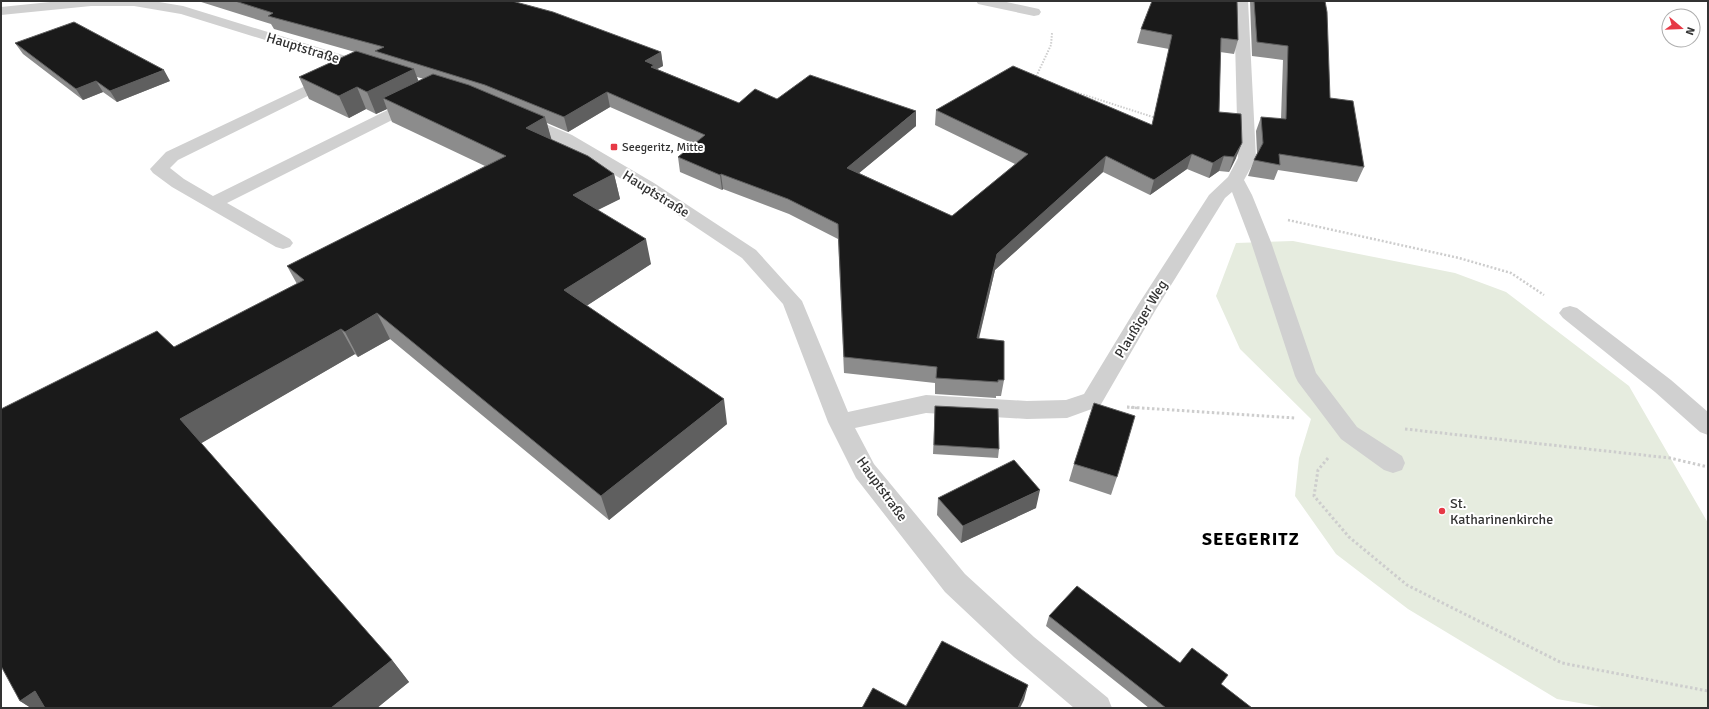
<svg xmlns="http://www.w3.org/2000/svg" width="1709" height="709" viewBox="0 0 1709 709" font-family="Signika,sans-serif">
  <rect width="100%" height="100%" fill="#fff"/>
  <path fill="#e6ecdf" d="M 1293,241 L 1455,273 L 1506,292 L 1629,386 L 1708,523 L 1708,708 L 1607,708 L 1557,699 L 1408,609 L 1336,554 L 1295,496 L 1299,458 L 1311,419 L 1240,349 L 1216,296 L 1236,243 Z"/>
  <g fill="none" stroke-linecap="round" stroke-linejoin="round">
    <path stroke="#cdcdcd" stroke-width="2" stroke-dasharray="1.5 1.5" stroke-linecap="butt" d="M 1035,79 L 1051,45 L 1052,33
      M 1069,90 L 1156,118"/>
    <path stroke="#cdcdcd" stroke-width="2.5" stroke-dasharray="2 2" stroke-linecap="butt" d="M 1288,220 L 1459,258 L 1511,273 L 1544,295
      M 1127,407 L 1137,408"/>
    <path stroke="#cdcdcd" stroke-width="3" stroke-dasharray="2.5 2.5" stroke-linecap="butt" d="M 1127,407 L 1295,418
      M 1405,429 L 1670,458 L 1708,467
      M 1328,458 L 1318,470 L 1314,496 L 1349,537 L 1407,585 L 1562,663 L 1708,691"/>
    <path fill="#d0d0d0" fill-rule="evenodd" d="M 60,1 L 153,1 L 183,6 L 372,64 L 375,67 L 372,70 L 367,72 L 362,70 L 181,14 L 134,6 L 91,6 L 1,15 L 1,7 Z
      M 976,1 L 1002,1 L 1039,9 L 1041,12 L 1039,15 L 1034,16 L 978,4 Z
      M 1234,1 L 1248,1 L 1256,158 L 1244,180 L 1252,195 L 1271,242 L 1316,373 L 1357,427 L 1402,456 L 1405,463 L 1402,470 L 1393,473 L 1384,470 L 1341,439 L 1298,382 L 1295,376 L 1251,242 L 1232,192 L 1225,198 L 1155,311 L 1100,406 L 1067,418 L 1027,419 L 926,413 L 855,428 L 874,464 L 965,574 L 1034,637 L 1108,698 L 1112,708 L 1074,708 L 1014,657 L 945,592 L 856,478 L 828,422 L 783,304 L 742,258 L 642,191 L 560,143 L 517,123 L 515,120 L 517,117 L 523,115 L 529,117 L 572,135 L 654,183 L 756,250 L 802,301 L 848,412 L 926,395 L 1027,401 L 1066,400 L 1084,394 L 1138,305 L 1209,195 L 1228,177 L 1238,158 Z
      M 333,73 L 338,75 L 341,78 L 338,81 L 178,160 L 170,168 L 184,179 L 213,196 L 410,99 L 416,97 L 422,99 L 424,102 L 422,105 L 227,203 L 290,239 L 293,243 L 290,247 L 283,249 L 276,247 L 172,187 L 153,173 L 150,169 L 166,152 Z
      M 1570,306 L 1577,308 L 1671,380 L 1708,412 L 1708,435 L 1700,432 L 1655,392 L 1563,318 L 1559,313 L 1563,308 Z"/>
  </g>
  <path fill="#8c8c8c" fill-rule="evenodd" d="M 198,1 L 512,1 L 661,52 L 663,66 L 657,69 L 739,103 L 777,99 L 916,126 L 859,173 L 952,216 L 1015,164 L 935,125 L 936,110 L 1152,125 L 1169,49 L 1137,43 L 1141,29 L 1238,40 L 1234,54 L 1220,52 L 1219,112 L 1236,158 L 1229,172 L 1219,171 L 1209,178 L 1187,169 L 1150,195 L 1103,172 L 995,270 L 979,339 L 1004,380 L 1001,396 L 996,396 L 996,398 L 935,394 L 935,383 L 844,373 L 838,239 L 789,214 L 723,189 L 722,190 L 680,172 L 678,157 L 694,144 L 610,107 L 568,132 L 547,123 L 551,140 L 614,174 L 620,199 L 598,210 L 651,264 L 586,306 L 727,424 L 609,520 L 390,339 L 358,357 L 355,354 L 201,443 L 392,660 L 409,682 L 377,708 L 31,708 L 20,701 L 174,347 L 297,284 L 287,266 L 485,166 L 392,122 L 387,109 L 376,114 L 366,109 L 349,118 L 309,99 L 299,77 L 355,52 L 274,29 L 271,24 ZM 417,77 L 424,79 L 418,81 Z
    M 1250,1 L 1325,1 L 1330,98 L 1364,167 L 1357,182 L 1278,170 L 1274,180 L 1248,176 L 1254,160 L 1257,153 L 1256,131 L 1261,117 L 1281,119 L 1283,60 L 1252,56 Z
    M 15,43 L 170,81 L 117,102 L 103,92 L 83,100 L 23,54 Z
    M 935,406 L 999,449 L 998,458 L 933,454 Z
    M 1074,464 L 1117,477 L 1111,495 L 1069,481 Z
    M 938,498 L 1036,508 L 961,543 L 937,515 Z
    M 1049,616 L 1180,663 L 1222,685 L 1252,708 L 1149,708 L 1046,626 Z"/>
  <path fill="#5f5f5f" d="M 661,52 L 663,66 L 655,70 L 645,61 Z
    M 414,69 L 422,91 L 383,98 L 387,109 L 376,114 L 367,92 Z
    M 164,70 L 170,81 L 117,102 L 110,91 Z
    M 96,81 L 103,92 L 83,100 L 76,89 Z
    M 357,87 L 366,109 L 349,118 L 339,96 Z
    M 607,92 L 610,107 L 568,132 L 564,117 Z
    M 916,111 L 916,126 L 847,183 L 847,168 Z
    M 545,117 L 552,141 L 526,128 Z
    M 1242,143 L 1236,158 L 1229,172 L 1234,157 Z
    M 1192,154 L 1187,169 L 1150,195 L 1154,180 Z
    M 1106,156 L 1103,172 L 995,270 L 975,354 L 977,338 L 997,254 Z
    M 1224,156 L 1219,171 L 1209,178 L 1213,163 Z
    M 614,174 L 620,199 L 579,219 L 573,195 Z
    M 721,174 L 723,189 L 722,190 L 720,175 Z
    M 646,239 L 651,264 L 571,316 L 564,290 Z
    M 377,313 L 390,339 L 358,357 L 345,332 Z
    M 341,329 L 355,354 L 200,444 L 180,419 Z
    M 724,399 L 727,424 L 609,520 L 601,496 Z
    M 1040,490 L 1036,508 L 961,543 L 963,526 Z
    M 392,660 L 409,682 L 377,708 L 331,708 Z
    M 1028,685 L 1024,700 L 1020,708 L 1018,708 Z
    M 35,691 L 58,708 L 31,708 L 20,701 Z"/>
  <path fill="#1a1a1a" stroke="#5f5f5f" d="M 235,1 L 512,1 L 553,12 L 661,52 L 645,61 L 654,65 L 651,67 L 739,103 L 755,89 L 777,99 L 810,75 L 916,111 L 847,168 L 952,216 L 1028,154 L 936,110 L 1013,66 L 1152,125 L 1172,35 L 1141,29 L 1152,1 L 1237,1 L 1238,40 L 1221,38 L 1219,112 L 1241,114 L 1242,143 L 1234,157 L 1224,156 L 1213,163 L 1192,154 L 1154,180 L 1106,156 L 997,254 L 977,338 L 1004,341 L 1004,380 L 998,380 L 998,382 L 936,378 L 937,367 L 844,357 L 838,224 L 788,199 L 721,174 L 720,175 L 678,157 L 705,135 L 607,92 L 564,117 L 485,85 L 375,51 L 384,47 L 268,16 L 273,13 Z
    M 1254,1 L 1325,1 L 1327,12 L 1330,98 L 1353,101 L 1364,167 L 1279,154 L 1280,165 L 1254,160 L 1263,143 L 1261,117 L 1286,119 L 1288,46 L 1257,42 Z
    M 74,22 L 164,70 L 110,91 L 96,81 L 76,89 L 15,43 Z
    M 356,51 L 414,69 L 367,92 L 357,87 L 339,96 L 299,77 Z
    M 433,74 L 469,85 L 545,117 L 526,128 L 588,156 L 614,174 L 573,195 L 646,239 L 564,290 L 724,399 L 601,496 L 377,313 L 345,332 L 341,329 L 180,419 L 392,660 L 331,708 L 45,708 L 35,691 L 20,701 L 1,666 L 1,409 L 157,331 L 174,347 L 304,280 L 287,266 L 506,156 L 383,98 Z
    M 1094,403 L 1135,416 L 1117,477 L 1074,464 Z
    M 935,406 L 998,409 L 999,449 L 934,445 Z
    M 1014,460 L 1040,490 L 963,526 L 938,498 Z
    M 1077,586 L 1180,663 L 1192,648 L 1228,675 L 1221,684 L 1252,708 L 1166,708 L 1049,616 Z
    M 942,641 L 1028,685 L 1018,708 L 862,708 L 873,688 L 906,706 Z"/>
  <g fill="#e63946" stroke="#fff" stroke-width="1.5">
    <rect x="610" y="143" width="8" height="8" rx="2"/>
    <circle cx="1442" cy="511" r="4"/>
  </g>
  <g text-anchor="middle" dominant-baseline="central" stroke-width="4" stroke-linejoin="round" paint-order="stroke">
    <g font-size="12" fill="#333" stroke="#fff" text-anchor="start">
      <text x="622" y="147">Seegeritz, Mitte</text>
    </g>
    <g font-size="14" fill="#333" stroke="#fff">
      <text transform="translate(303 48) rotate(17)">Hauptstraße</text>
      <text transform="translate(656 194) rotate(32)">Hauptstraße</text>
      <text transform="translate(1141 319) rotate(-59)">Plaußiger Weg</text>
      <text transform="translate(882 489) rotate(54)">Hauptstraße</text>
    </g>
    <g font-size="14" fill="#333" stroke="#fff" text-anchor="start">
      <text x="1450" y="503">St.<tspan x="1450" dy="16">Katharinenkirche</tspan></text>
    </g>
    <g font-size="18" font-weight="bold" letter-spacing="1" fill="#000" stroke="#fff">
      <text x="1251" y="539">SEEGERITZ</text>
    </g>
  </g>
  <rect width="1709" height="709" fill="none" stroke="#333333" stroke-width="4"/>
  <g transform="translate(1681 28) rotate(109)"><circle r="19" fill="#ffffff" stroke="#adadad"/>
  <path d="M0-3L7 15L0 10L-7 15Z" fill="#e63946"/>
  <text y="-6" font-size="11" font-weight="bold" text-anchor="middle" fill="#333333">N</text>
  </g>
</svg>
